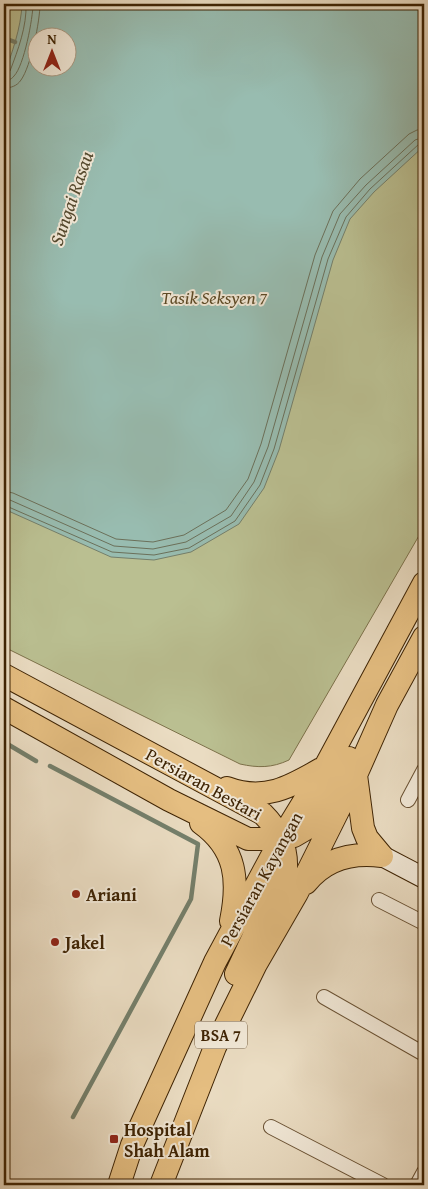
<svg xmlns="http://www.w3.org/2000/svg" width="428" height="1189" viewBox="0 0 428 1189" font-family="'Gentium Book Plus',serif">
  <rect width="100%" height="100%" fill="#eadcc2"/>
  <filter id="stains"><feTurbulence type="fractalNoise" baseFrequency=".004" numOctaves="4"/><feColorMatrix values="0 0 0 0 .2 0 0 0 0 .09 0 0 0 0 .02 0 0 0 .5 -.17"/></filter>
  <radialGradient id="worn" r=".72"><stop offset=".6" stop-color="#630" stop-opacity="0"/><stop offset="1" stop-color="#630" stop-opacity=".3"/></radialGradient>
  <path fill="#babf91" stroke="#7c714a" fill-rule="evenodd" d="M 4,4 L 424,4 L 424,527 L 289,760 C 272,768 258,768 240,764 L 4,647 ZM 38,38 L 68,38 L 68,68 L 38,68 Z"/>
  <path fill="#98bcb0" stroke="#747f6b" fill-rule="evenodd" d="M 22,4 L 424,4 L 424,146 L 374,192 L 350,219 L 333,260 L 279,450 L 264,488 L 239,524 L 191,552 L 154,560 L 111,557 L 4,509 L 4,75 C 12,53 21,28 22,4 ZM 38,38 L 68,38 L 68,68 L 38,68 Z"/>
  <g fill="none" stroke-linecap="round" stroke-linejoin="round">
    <path stroke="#6b705a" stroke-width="1" d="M 4,74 L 10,71 C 18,50 27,26 26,4
      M 4,81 C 8,80 11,80 14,76 C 24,66 33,18 33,4
      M 4,88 C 11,88 17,86 21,80 C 31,66 40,21 40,4
      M 4,491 L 13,493 L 116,539 L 153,542 L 184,535 L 226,510 L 248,479 L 261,444 L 315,255 L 333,211 L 360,179 L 409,134 L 417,130 L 424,129
      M 4,499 L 10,500 L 114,546 L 153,549 L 186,542 L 231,516 L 254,482 L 268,447 L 322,257 L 340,214 L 366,185 L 415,140 L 424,137
      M 4,505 L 112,552 L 154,555 L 189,548 L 235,521 L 260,485 L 274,449 L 328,259 L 346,217 L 370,189 L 419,144 L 424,143"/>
    <path stroke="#747f6b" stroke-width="4.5" d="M 4,38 L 15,42
      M 4,742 L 36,761
      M 50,766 L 198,844 L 191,899 L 73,1117"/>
    <g stroke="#695133" stroke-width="16">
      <path id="street" d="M 408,800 L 424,770
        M 379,900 L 424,923
        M 324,997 L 424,1054
        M 271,1127 L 383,1185
        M 417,1185 L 424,1172"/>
    </g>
    <g stroke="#3e2303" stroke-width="22">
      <path id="secondary" d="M 382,856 L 424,878"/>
    </g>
    <g stroke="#3e2303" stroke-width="24">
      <path id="primary" d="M 4,675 L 263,814 C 278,829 287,847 286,868 L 236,974
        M 4,708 L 169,800 L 248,839 L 281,839 L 294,836 L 311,826 L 349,758
        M 356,775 L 363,828 L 367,838 L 382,856
        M 227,788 C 264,802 290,787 321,769
        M 201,823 C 237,849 239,881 231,921
        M 306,883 C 325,859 352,852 382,856
        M 119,1185 L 132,1145 L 215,962 L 281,839 L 325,767 L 424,583
        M 161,1185 L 215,1047 L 256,964 L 297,893 L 356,775 L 387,705 L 424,637"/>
    </g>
    <use href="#street" stroke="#f1e8d7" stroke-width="14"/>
    <use href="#secondary" stroke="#f1e8d7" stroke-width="20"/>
    <use href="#primary" stroke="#e5be81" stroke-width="22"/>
  </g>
  <g fill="#8f2418" stroke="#f1e8d7" stroke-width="2">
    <circle cx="76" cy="894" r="5"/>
    <circle cx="55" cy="942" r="5"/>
    <rect x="109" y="1134" width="10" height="10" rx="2.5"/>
  </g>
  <g text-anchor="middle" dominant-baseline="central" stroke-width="4" stroke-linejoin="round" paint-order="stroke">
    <rect fill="#f1e8d7" stroke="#745e43" stroke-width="1" x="195" y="1021.5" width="52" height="27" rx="4"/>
    <g font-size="16" font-weight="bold" fill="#3e2303">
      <text x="221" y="1035">BSA 7</text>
    </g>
    <g font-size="18" font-style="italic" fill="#5d4a26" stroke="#f1e8d7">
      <text x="214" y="297">Tasik Seksyen 7</text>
    </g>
    <g font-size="18" fill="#3e2303" stroke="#f1e8d7">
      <text transform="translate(204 784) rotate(29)">Persiaran Bestari</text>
      <text transform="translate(261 879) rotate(-61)">Persiaran Kayangan</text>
    </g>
    <g font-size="18" font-weight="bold" fill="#3e2303" stroke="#f1e8d7" text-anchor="start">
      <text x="86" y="894">Ariani</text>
      <text x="65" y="942">Jakel</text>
      <text x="124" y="1129">Hospital<tspan x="124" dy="21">Shah Alam</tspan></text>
    </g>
    <g font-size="19" font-style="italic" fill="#54492e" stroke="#f1e8d7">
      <text transform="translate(71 198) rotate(-71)">Sungai Rasau</text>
    </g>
  </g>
  <rect width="428" height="1189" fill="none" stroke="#eadcc2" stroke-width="20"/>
  <rect x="5" y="5" width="418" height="1179" fill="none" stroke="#3e2303" stroke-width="2.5"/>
  <rect x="10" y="10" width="408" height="1169" fill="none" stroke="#3e2303"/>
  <g transform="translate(52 52)"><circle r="24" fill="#f1e8d7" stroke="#a99982"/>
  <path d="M0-4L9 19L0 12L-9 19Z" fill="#8f2418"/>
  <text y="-8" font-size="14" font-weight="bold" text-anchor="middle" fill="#3e2303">N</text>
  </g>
  <rect width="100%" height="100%" filter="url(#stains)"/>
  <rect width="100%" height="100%" fill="url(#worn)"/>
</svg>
